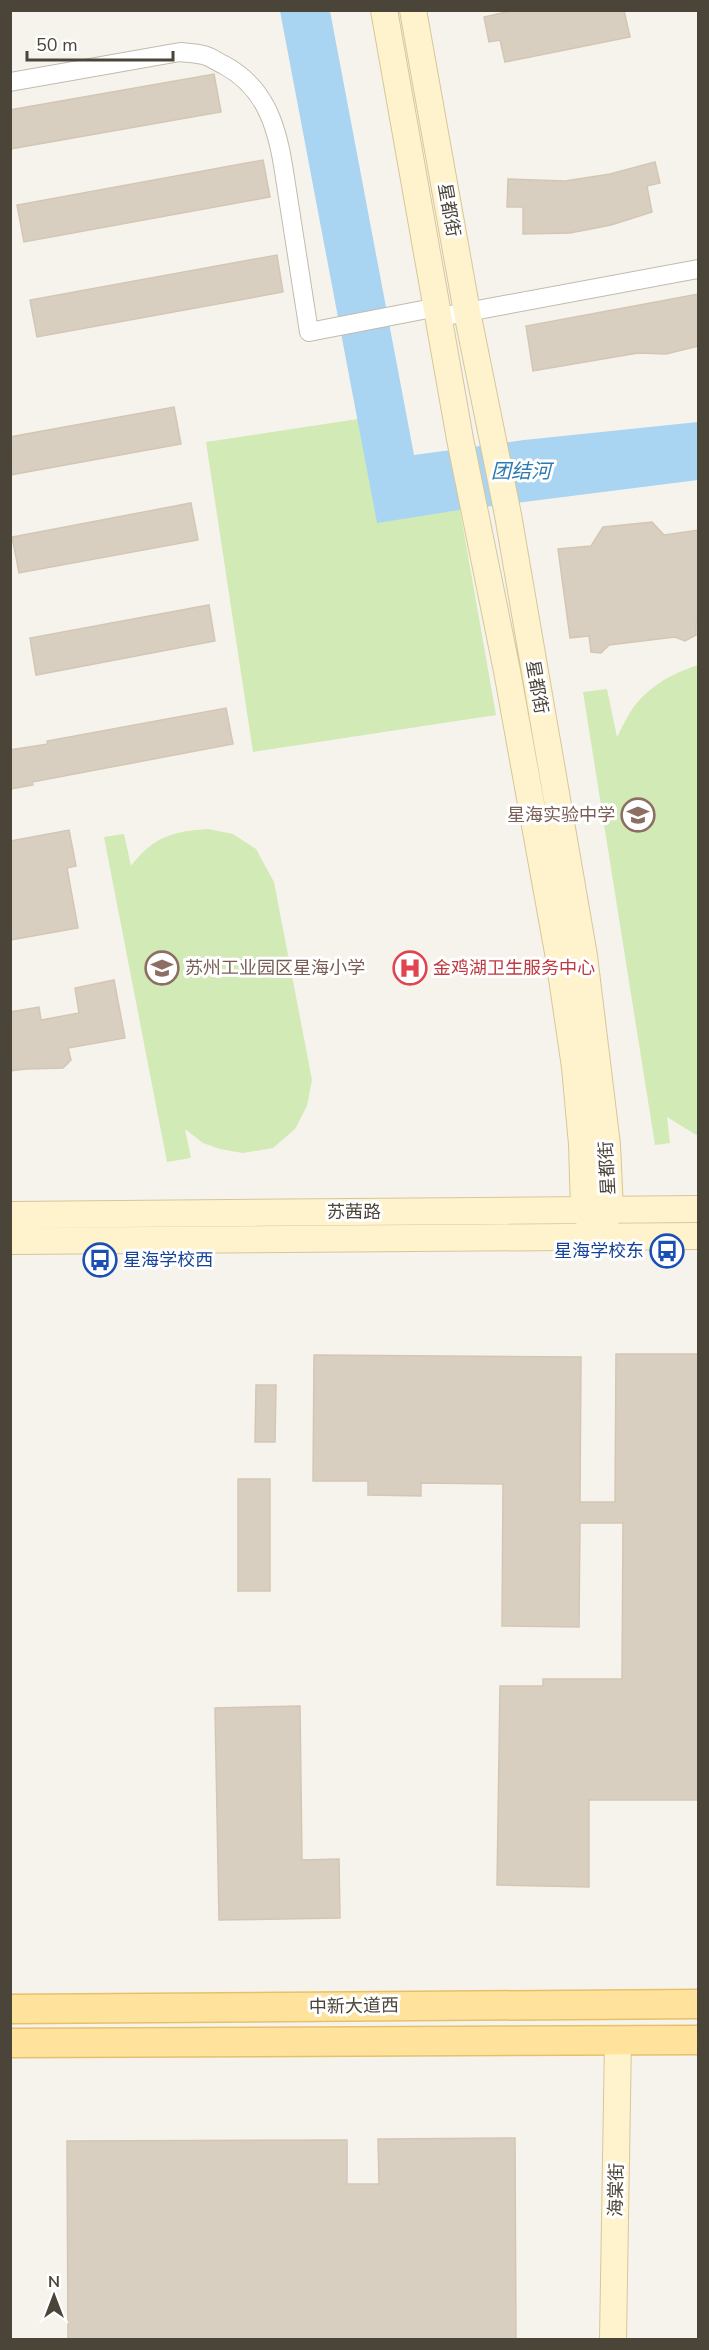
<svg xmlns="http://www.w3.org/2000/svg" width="709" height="2350" viewBox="0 0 709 2350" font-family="'Nunito Sans','Noto Sans SC',sans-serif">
  <rect width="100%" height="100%" fill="#f6f3ec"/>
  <path fill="#d2eab5" d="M 358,419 L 377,522 L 460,510 L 496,715 L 253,752 L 206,442 Z
    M 698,665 L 698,1136 L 667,1117 L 670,1143 L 655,1145 L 583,692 L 607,689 L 617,737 C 623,726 628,714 636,704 C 651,685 675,672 698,665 Z
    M 208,829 L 233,834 L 256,849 L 274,882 L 312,1080 L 307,1106 L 295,1129 L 273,1148 L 243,1153 L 220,1149 L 203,1143 L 185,1129 L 191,1158 L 167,1162 L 104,837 L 124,834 L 131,866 C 153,837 173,831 208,829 Z"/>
  <path fill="#a9d4f2" d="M 280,11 L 330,11 L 414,455 L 524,440 L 698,422 L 698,480 L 460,510 L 377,523 Z"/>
  <path fill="#d8cfc1" stroke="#d3c7b4" stroke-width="1.5" d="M 515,10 L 624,10 L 630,37 L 505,62 L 500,40 L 489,42 L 484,17 Z
    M 214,74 L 221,112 L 10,149 L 10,110 Z
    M 263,160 L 270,197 L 24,242 L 17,205 Z
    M 655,162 L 660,183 L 647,186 L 652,212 L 611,225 L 570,233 L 523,234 L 523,207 L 507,207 L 508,179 L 565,181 L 610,174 Z
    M 277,255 L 283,292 L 37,337 L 30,300 Z
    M 699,294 L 699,346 L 666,354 L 638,353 L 533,371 L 526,326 Z
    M 174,407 L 181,444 L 10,475 L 10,437 Z
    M 191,503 L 198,540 L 19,573 L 12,537 Z
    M 652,522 L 664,535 L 699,530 L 699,622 L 696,622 L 696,635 L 685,641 L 675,637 L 609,645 L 601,653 L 591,652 L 589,636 L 570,638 L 558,549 L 591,546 L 603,527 Z
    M 209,605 L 215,641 L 36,675 L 30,638 Z
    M 226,708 L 233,744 L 32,782 L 33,785 L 10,789 L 10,750 L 48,744 L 47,741 Z
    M 69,830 L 76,866 L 67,868 L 78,928 L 10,940 L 10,841 Z
    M 114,980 L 125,1038 L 68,1048 L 71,1060 L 63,1068 L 26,1069 L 10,1071 L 10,1012 L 39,1007 L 41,1020 L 79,1013 L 75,988 Z
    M 616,1354 L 699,1354 L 699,1800 L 589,1800 L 589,1887 L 497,1885 L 500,1686 L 543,1686 L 543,1679 L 622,1679 L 623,1523 L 580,1523 L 579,1627 L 502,1626 L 503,1484 L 421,1483 L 421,1496 L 368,1495 L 368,1481 L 313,1481 L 314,1355 L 581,1357 L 580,1502 L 615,1502 Z
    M 256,1385 L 276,1385 L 275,1442 L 255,1442 Z
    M 238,1479 L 270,1479 L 270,1591 L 238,1591 Z
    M 300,1706 L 302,1860 L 339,1859 L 340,1918 L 219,1920 L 215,1708 Z
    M 515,2138 L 516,2340 L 68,2340 L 67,2141 L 347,2140 L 347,2184 L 379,2184 L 378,2139 Z"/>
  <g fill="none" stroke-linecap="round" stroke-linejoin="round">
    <g stroke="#c2bbae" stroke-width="20">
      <path id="street" d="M 10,82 L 180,52 C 187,53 195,53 203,55 C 210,56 217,62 224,65 C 263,86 276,122 283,165 L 309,332 L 438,307
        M 440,317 L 698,269"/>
    </g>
    <g stroke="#d6c79b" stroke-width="28">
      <path id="secondary" d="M 384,10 L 460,439 L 507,671 L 559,958 L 575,1067 L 582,1144 L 584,1210 L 598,1237
        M 413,10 L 467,312 L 508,515 L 584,956 L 607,1145 L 610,1210 L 598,1237
        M 10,1215 L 698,1209
        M 10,1241 L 698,1236
        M 613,2340 L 618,2040"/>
    </g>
    <g stroke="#e6c16a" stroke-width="31">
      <path id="primary" d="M 10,2009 L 698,2004
        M 10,2043 L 698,2040"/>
    </g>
    <use href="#street" stroke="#fff" stroke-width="18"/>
    <use href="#secondary" stroke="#fff3cd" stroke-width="26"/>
    <use href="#primary" stroke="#ffe39c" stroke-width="28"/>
  </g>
  <defs>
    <g id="school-ring" transform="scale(1.725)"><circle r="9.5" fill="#fff" stroke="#8d6e63" stroke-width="1.5"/><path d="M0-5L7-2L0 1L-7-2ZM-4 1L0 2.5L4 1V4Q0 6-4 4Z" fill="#8d6e63"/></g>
    <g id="hospital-ring" transform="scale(1.725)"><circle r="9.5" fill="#fff" stroke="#e0444e" stroke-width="1.5"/><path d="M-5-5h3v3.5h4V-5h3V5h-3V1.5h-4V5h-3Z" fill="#e0444e"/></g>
    <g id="bus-ring" transform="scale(1.725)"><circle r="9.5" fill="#fff" stroke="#1a4fb4" stroke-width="1.5"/><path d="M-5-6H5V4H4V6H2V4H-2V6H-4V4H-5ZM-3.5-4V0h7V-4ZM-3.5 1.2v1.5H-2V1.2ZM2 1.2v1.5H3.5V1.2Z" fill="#1a4fb4"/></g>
  </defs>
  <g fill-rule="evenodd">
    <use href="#school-ring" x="638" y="815"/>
    <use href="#school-ring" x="162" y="968"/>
    <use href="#hospital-ring" x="410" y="968"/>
    <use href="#bus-ring" x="667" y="1251"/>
    <use href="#bus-ring" x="100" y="1260"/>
  </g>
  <g text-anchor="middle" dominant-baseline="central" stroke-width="6" stroke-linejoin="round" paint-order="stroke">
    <g font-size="18" fill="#4b4439" stroke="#fff">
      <text transform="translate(449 210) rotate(80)">星都街</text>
      <text transform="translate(537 687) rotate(80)">星都街</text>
      <text transform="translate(607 1168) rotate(-93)">星都街</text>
      <text x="354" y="1212">苏茜路</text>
      <text transform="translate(354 2006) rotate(-1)">中新大道西</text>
      <text transform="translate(616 2190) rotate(-89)">海棠街</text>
    </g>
    <g font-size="18" fill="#785e54" stroke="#fff" text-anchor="end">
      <text x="615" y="815">星海实验中学</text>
      <text x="185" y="968" text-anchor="start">苏州工业园区星海小学</text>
    </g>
    <g font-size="18" fill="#be3a42" stroke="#fff" text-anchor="start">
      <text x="433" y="968">金鸡湖卫生服务中心</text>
    </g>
    <g font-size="18" fill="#164399" stroke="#fff" text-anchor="end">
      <text x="644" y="1251">星海学校东</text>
      <text x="123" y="1260" text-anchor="start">星海学校西</text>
    </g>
    <g font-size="20" font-style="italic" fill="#2e7ab2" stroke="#fff">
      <text x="521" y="471">团结河</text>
    </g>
  </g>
  <rect width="709" height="2350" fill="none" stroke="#4b4439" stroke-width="24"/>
  <g transform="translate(54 2296)" stroke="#ffffff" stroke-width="4.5" paint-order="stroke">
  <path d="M0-4.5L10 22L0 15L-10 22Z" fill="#4b4439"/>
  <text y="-9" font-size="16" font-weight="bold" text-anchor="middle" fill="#4b4439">N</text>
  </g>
  <path d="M27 51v9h146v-9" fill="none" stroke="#4b4439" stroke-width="3"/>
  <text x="36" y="51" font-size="18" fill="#4b4439" stroke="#ffffff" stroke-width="4.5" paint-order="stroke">50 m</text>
</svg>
